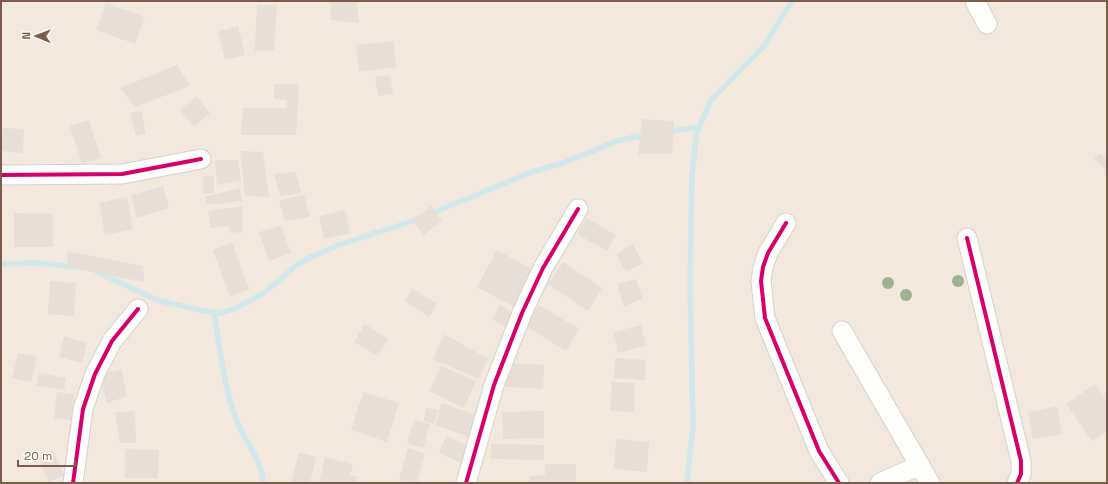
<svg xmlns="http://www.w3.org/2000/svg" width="1108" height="484" viewBox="0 0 1108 484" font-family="'Space Grotesk',sans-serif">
  <rect width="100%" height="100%" fill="#f9f5f0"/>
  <path fill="#f2e8de" d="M 1,1 L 1107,1 L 1107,483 L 1,483 Z"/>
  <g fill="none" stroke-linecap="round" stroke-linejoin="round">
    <path stroke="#d0e8ea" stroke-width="5.5" d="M 667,132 L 699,127
      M 430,214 L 532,172 L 563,163 L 617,141 L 647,134
      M 1,264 L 39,263 L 75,267
      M 97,272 L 157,300 L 203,311 L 220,313 L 234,309 L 263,294 L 297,265 L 311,257 L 339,245 L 419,219
      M 214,313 C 220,347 223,383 235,416 C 242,439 262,458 263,483
      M 687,483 L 693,425 L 690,283 L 692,174 L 697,132 L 711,100 L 764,46 L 792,1"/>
  </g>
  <path fill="#e6ded7" d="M 330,1 L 357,1 L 359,23 L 331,20 Z
    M 106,3 L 145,17 L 135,44 L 96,30 Z
    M 257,5 L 277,5 L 274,50 L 255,51 Z
    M 238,26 L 245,55 L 225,60 L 218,32 Z
    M 394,41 L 396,67 L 359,72 L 356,45 Z
    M 177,65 L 190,86 L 135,107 L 120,88 Z
    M 390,75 L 393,94 L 378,96 L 375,77 Z
    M 274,84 L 299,84 L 296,135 L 241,135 L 243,108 L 287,108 L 287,100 L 274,99 Z
    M 196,96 L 210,113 L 194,127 L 180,110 Z
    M 141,111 L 146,134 L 136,136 L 130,113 Z
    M 642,119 L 674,121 L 672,154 L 638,154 Z
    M 89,120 L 101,158 L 82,163 L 70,126 Z
    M 3,128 L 24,129 L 23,153 L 2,151 Z
    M 240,151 L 263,152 L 269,197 L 245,196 Z
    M 1100,153 L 1107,160 L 1107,171 L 1094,159 Z
    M 215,160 L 238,160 L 241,181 L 217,185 Z
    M 296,172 L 301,193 L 280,196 L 274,174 Z
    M 203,176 L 214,176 L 214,193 L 203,193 Z
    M 163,186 L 169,208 L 137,218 L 131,195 Z
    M 240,188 L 242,201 L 207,205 L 206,196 Z
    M 304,195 L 310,217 L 285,221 L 279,200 Z
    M 127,197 L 133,229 L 105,235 L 99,203 Z
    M 242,206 L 243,232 L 229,233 L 229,226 L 211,228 L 208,211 Z
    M 431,206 L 442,220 L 424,235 L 413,221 Z
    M 345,210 L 350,233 L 324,239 L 319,216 Z
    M 14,213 L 53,214 L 53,247 L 14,247 Z
    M 586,218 L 616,235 L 607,251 L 577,234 Z
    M 281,226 L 291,253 L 269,261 L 259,232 Z
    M 232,243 L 249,289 L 230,297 L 213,250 Z
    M 633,244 L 643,263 L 626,272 L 616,254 Z
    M 497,250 L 536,271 L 516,308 L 477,287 Z
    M 67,251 L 143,266 L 144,282 L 68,267 Z
    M 563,262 L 602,288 L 588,311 L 548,284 Z
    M 636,279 L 642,298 L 624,307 L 617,284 Z
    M 50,281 L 76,283 L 74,316 L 48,314 Z
    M 412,288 L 437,304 L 429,317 L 405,301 Z
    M 500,305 L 514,314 L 506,327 L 492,319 Z
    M 539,305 L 579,329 L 566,351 L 526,326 Z
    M 365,324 L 388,339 L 378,356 L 354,342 Z
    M 641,325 L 646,346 L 618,353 L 614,332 Z
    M 444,334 L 488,359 L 479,379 L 433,359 Z
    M 64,336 L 87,343 L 82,363 L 59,357 Z
    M 18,353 L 37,356 L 31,382 L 12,378 Z
    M 615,358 L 646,360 L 645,380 L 614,378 Z
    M 508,363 L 544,365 L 543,389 L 506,387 Z
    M 441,366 L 476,381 L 464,408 L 429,391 Z
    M 121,369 L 127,396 L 107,403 L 99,375 Z
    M 39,373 L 66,378 L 64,390 L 36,385 Z
    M 612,382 L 635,383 L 634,412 L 610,411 Z
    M 1095,384 L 1107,402 L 1107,431 L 1092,441 L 1066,404 Z
    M 57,392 L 74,394 L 71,420 L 54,418 Z
    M 363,392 L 399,403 L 387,442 L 351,430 Z
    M 442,403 L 478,416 L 473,438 L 435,425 Z
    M 1057,406 L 1062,434 L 1033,439 L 1028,412 Z
    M 426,408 L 438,410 L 434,424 L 424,421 Z
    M 135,411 L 136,443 L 120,443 L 115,412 Z
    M 544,411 L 544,438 L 503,439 L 502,412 Z
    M 414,420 L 430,424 L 423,448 L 407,443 Z
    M 446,436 L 469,446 L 461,463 L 439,453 Z
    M 616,439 L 649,442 L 647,472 L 614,469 Z
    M 491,444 L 544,445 L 544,460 L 491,459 Z
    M 408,448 L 425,453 L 417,483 L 399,480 Z
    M 125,449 L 159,450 L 158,478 L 125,478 Z
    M 53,450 L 64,475 L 49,482 L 38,457 Z
    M 299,452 L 316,457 L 310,483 L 291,483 Z
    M 325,457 L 353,465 L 350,475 L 357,477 L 356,483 L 319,483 Z
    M 545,464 L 576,464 L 576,483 L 529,483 L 530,476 L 545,475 Z"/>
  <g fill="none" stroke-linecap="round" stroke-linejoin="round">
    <g stroke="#d7d1cb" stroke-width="21">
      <path id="street" d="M 975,1 L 987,24
        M 1,175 L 122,174 L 201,159
        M 786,223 L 768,253 L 763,267 L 761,281 L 765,318 L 819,451 L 839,483
        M 967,238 L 1021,461 L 1021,474 L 1017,483
        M 842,331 L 930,483
        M 73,483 L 83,409 L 95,374 L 112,341 L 138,309
        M 466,483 L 494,385 L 522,313 L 543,268 L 578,209
        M 880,483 L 920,465"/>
    </g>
    <use href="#street" stroke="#fefefd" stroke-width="19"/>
    <g stroke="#fffaf3" stroke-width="6">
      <path id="cycleway" d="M 1,175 L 122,174 L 201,159
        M 786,223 L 768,253 L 763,267 L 761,281 L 765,318 L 819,451 L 839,483
        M 967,238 L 1021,461 L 1021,474 L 1017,483
        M 73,483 L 83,409 L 95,374 L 112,341 L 138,309
        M 466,483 L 494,385 L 522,313 L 543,268 L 578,209"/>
    </g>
    <use href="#cycleway" stroke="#d6006c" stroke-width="4"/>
  </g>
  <g fill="#9eb190">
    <circle cx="958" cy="281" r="6"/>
    <circle cx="888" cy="283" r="6"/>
    <circle cx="906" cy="295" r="6"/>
  </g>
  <rect width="1108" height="484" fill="none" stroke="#7a5c4d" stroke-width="4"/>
  <g transform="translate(36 36) rotate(271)" stroke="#fffaf3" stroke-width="3" paint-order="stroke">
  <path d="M0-3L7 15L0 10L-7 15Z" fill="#7a5c4d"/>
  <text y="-6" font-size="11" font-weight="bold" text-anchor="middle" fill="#7a5c4d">N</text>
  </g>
  <path d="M18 460v6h57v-6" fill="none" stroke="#7a5c4d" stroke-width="2"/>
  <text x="24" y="460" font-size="12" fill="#7a5c4d" stroke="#fffaf3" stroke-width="3" paint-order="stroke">20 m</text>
</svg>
